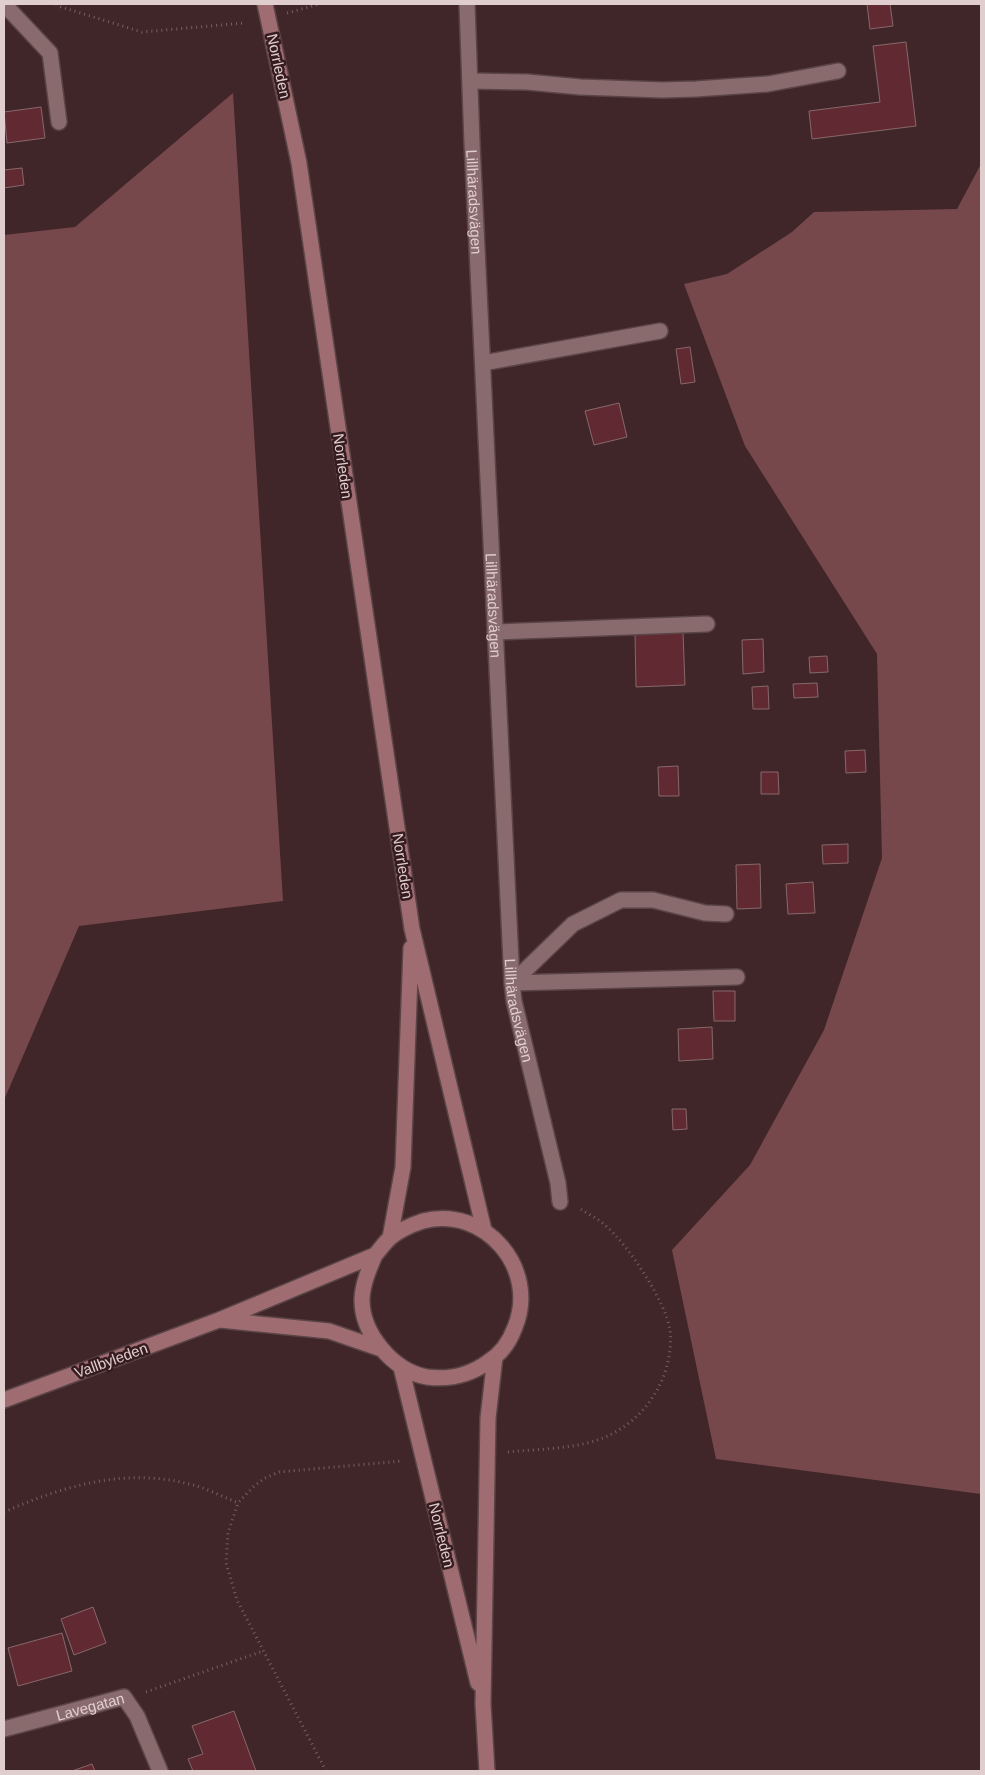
<svg xmlns="http://www.w3.org/2000/svg" width="985" height="1775" viewBox="0 0 985 1775" font-family="Arial,sans-serif">
  <rect width="100%" height="100%" fill="#402629"/>
  <path fill="#76484c" d="M 233,93 L 283,901 L 79,926 L 4,1100 L 4,235 L 75,227 Z
    M 981,164 L 981,1494 L 716,1459 L 672,1250 L 750,1165 L 824,1030 L 882,858 L 877,654 L 745,446 L 684,284 L 727,274 L 792,232 L 814,212 L 957,209 Z"/>
  <path fill="#612a32" stroke="#87686a" d="M 867,4 L 890,4 L 893,26 L 870,29 Z
    M 906,42 L 916,126 L 812,139 L 809,111 L 880,102 L 873,46 Z
    M 41,107 L 45,138 L 7,143 L 4,112 Z
    M 22,168 L 24,185 L 4,188 L 4,170 Z
    M 690,347 L 695,382 L 681,384 L 676,349 Z
    M 619,403 L 627,437 L 594,445 L 585,411 Z
    M 683,632 L 685,685 L 636,687 L 635,634 Z
    M 763,639 L 764,672 L 743,674 L 742,640 Z
    M 827,656 L 828,672 L 810,673 L 809,657 Z
    M 817,683 L 818,697 L 794,698 L 793,684 Z
    M 768,686 L 769,709 L 753,709 L 752,687 Z
    M 865,750 L 866,772 L 846,773 L 845,751 Z
    M 678,766 L 679,796 L 659,796 L 658,767 Z
    M 761,772 L 778,772 L 779,794 L 761,794 Z
    M 848,844 L 848,863 L 823,864 L 822,845 Z
    M 760,864 L 761,908 L 737,909 L 736,865 Z
    M 813,882 L 815,913 L 788,914 L 786,884 Z
    M 713,991 L 735,991 L 735,1021 L 714,1021 Z
    M 712,1027 L 713,1059 L 679,1061 L 678,1029 Z
    M 672,1109 L 686,1109 L 687,1129 L 673,1130 Z
    M 93,1607 L 106,1643 L 74,1655 L 61,1619 Z
    M 62,1633 L 72,1671 L 18,1686 L 8,1648 Z
    M 234,1711 L 256,1771 L 193,1771 L 188,1759 L 203,1754 L 192,1726 Z
    M 92,1764 L 95,1771 L 72,1771 Z"/>
  <g fill="none" stroke-linecap="round" stroke-linejoin="round">
    <g stroke="#5a4446" stroke-width="18">
      <path id="lane" d="M 4,4 L 50,53 L 59,122
        M 471,81 L 527,82 L 580,87 L 662,90 L 696,89 L 768,84 L 838,71
        M 483,363 L 660,331
        M 495,632 L 707,624
        M 726,914 L 705,913 L 653,900 L 621,900 L 573,924 L 512,983 L 737,977"/>
    </g>
    <g stroke="#5a4446" stroke-width="18">
      <g id="street">
        <path id="s1" d="M 467,4 L 472,143 L 512,983 L 514,1001 L 558,1183 L 560,1202"/>
        <path id="s2" d="M 4,1729 L 124,1697 L 137,1716 L 160,1771"/>
      </g>
    </g>
    <g stroke="#5a4446" stroke-width="18">
      <path id="secondary" d="M 265,4 L 299,163 L 412,929 L 484,1230
        M 390,1238 L 403,1167 L 411,948
        M 220,1320 L 329,1331 L 381,1349
        M 401,1367 L 478,1683
        M 4,1400 L 219,1320 L 375,1255 C 380,1250 384,1243 390,1238 C 399,1230 411,1225 423,1221 C 485,1205 539,1269 515,1327 C 510,1341 501,1354 488,1362 C 470,1375 450,1380 427,1377 C 393,1371 361,1333 362,1298 C 363,1283 369,1269 375,1255
        M 487,1771 L 483,1704 L 488,1418 L 495,1357"/>
    </g>
    <path stroke="#776062" stroke-width="3" stroke-dasharray="1 4" stroke-linecap="butt" d="M 56,4 L 61,7 L 142,32 L 244,23
      M 287,13 L 320,4
      M 508,1452 C 546,1448 590,1450 622,1428 C 654,1407 674,1368 670,1330 C 666,1302 628,1245 607,1227 C 599,1219 588,1214 579,1208
      M 4,1512 C 61,1487 122,1468 185,1483 C 204,1487 221,1496 238,1503
      M 146,1692 L 263,1651
      M 326,1771 L 237,1600 L 226,1563 L 228,1533 L 238,1503 L 253,1487 L 265,1478 L 279,1472 L 402,1461"/>
    <use href="#lane" stroke="#8a6b6d" stroke-width="15"/>
    <use href="#street" stroke="#8a6b6d" stroke-width="15"/>
    <use href="#secondary" stroke="#9e6c71" stroke-width="15"/>
  </g>
  <g text-anchor="middle" dominant-baseline="central" stroke-width="5" stroke-linejoin="round" paint-order="stroke">
    <g font-size="15" fill="#e0cecf" stroke="#361c1f">
      <text transform="translate(279 66) rotate(78)">Norrleden</text>
      <text stroke="none"><textPath href="#s1" startOffset="198">Lillhäradsvägen</textPath></text>
      <text transform="translate(343 466) rotate(82)">Norrleden</text>
      <text stroke="none"><textPath href="#s1" startOffset="602">Lillhäradsvägen</textPath></text>
      <text transform="translate(403 866) rotate(81)">Norrleden</text>
      <text stroke="none"><textPath href="#s1" startOffset="1008">Lillhäradsvägen</textPath></text>
      <text transform="translate(111 1360) rotate(-20)">Vallbyleden</text>
      <text transform="translate(442 1535) rotate(76)">Norrleden</text>
      <text stroke="none"><textPath href="#s2" startOffset="89">Lavegatan</textPath></text>
    </g>
  </g>
  <rect width="985" height="1775" fill="none" stroke="#e0cecf" stroke-width="10"/>
</svg>
